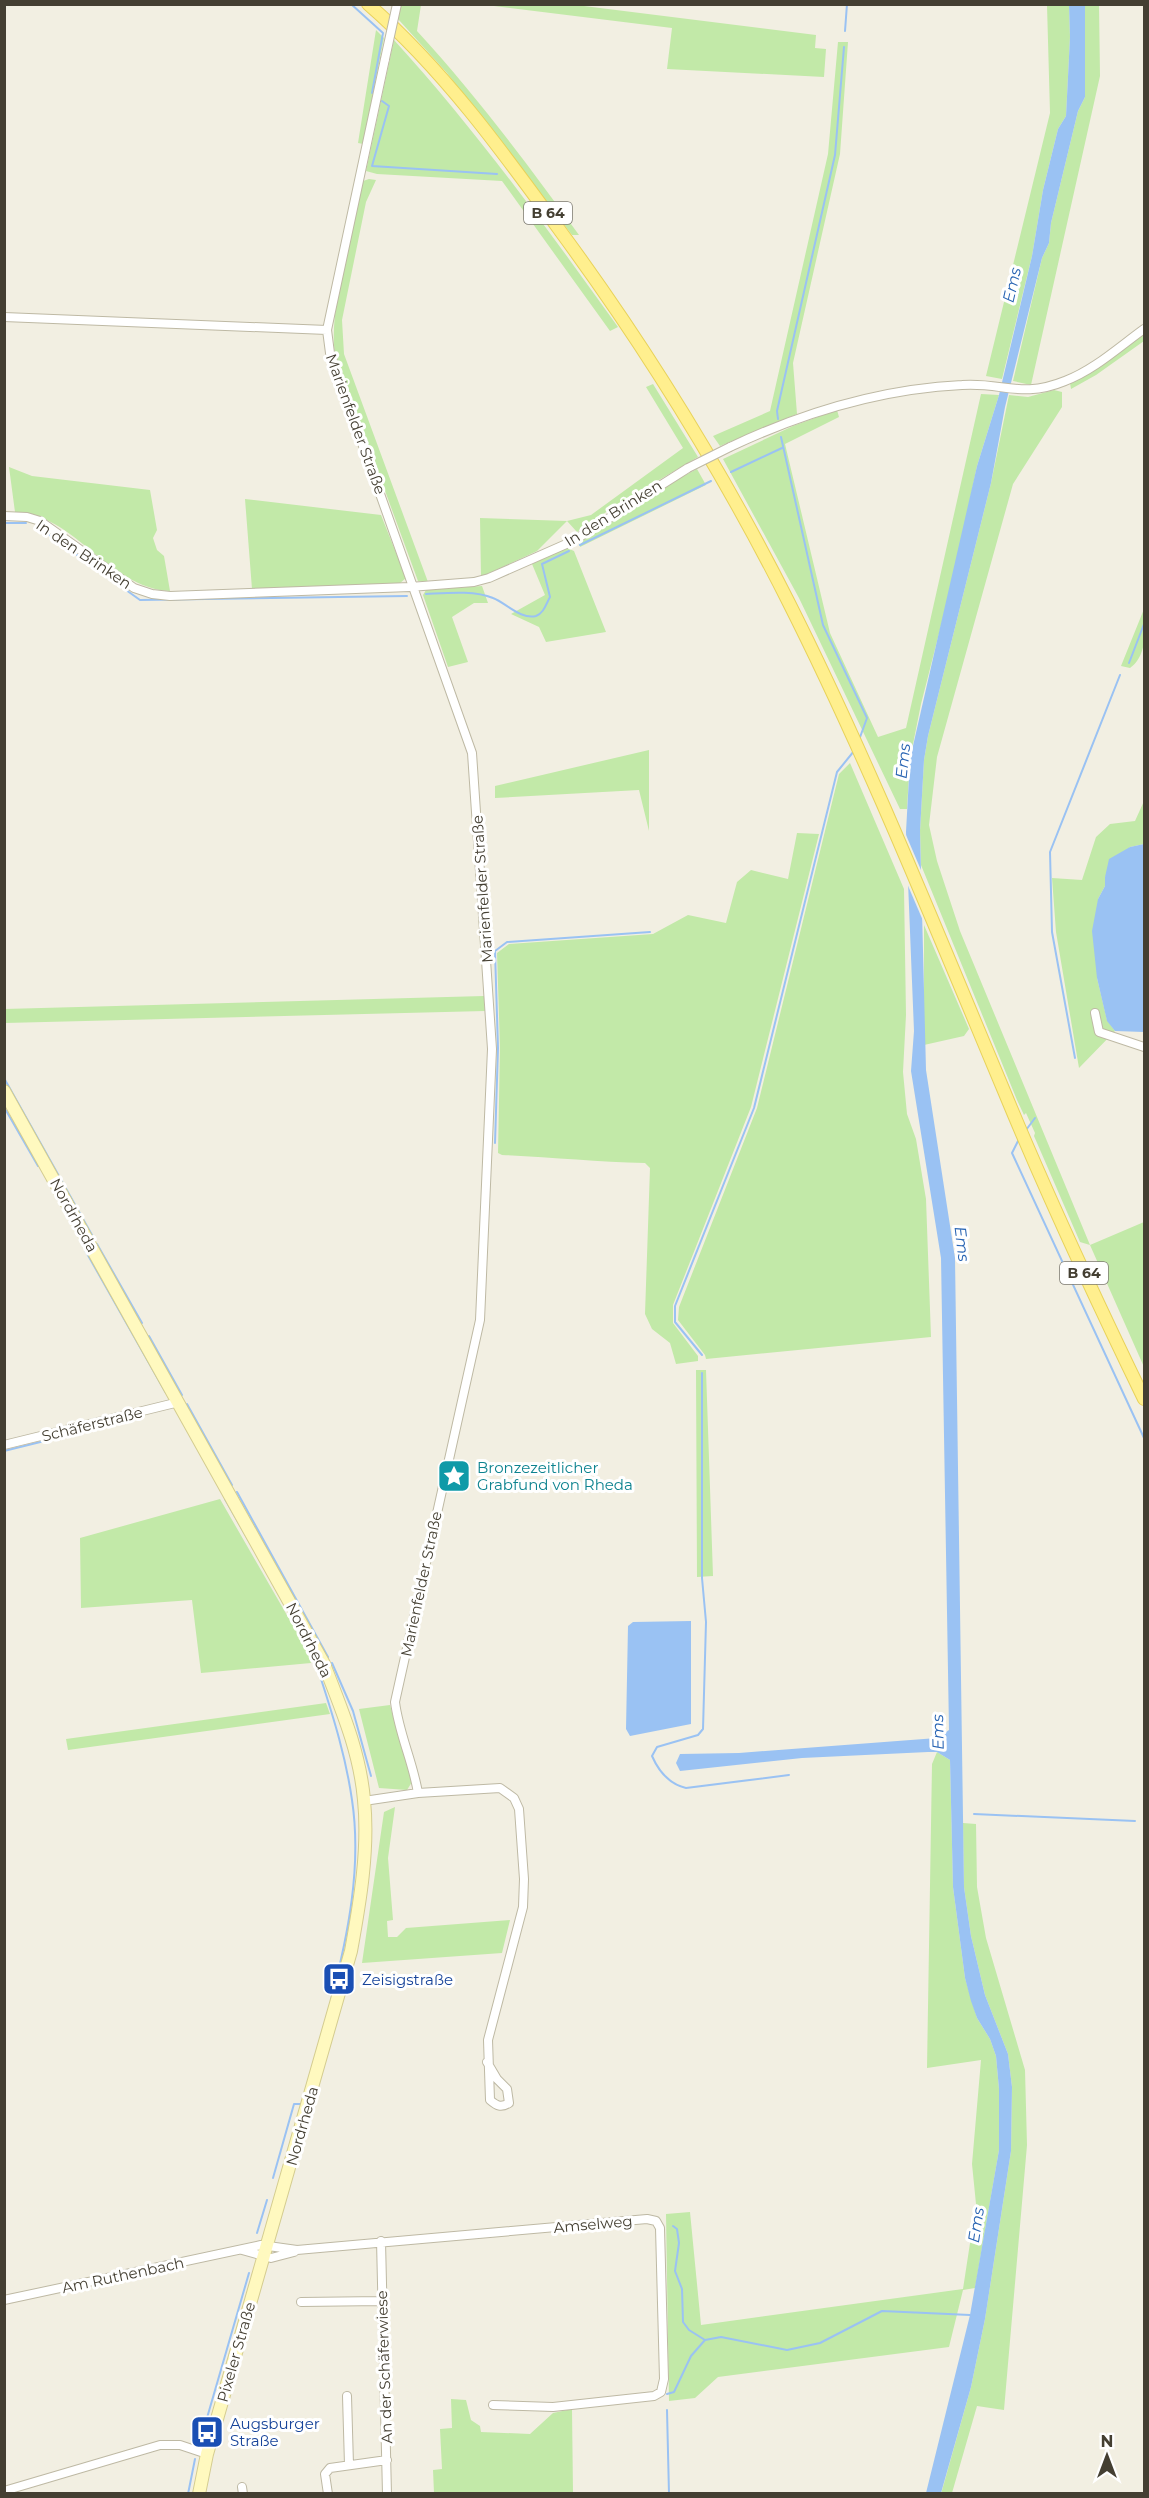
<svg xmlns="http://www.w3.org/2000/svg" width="1149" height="2498" viewBox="0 0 1149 2498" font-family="Montserrat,sans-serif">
  <rect width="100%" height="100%" fill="#f2efe2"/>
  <path fill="#c2e9a8" d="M 401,5 L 421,5 L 417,31 C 476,95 528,165 579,235 L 572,235 L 447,73 L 398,19 Z
    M 486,5 L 576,5 L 816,35 L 815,48 L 826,49 L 824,77 L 667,69 L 672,28 Z
    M 1047,5 L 1069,5 L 1070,37 L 1066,116 L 1058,129 L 1043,190 L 1032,256 L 1002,379 L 986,376 L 1050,113 Z
    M 1085,5 L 1099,5 L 1100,76 L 1031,385 L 1013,381 L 1042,258 L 1049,243 L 1051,223 L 1078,111 L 1085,97 Z
    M 376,30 L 384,38 L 363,144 L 358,143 Z
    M 394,40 C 476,130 547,228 618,327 L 610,331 L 502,181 L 377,174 L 366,171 Z
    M 838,42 L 848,42 L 840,154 L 793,363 L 797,414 L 720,446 L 713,436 L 770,411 L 828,154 Z
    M 369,179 L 376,180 L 366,202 L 342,320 L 344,354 L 428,582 L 418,581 L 335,354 C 328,309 353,229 363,181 Z
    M 1144,334 L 1144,341 L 1096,375 L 1071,389 L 1070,383 Z
    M 653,384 L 698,457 L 615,506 L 577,532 L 567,521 L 537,551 L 481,577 L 480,518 L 567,521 L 591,515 L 683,448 L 646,387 Z
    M 1054,390 L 1062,392 L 1062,407 L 1013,484 L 937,757 L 929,825 L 937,861 L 960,931 L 1090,1245 L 1144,1222 L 1144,1367 L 1090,1245 L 1080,1242 L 1034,1136 L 1035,1133 L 1026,1113 L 1024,1115 L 1017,1100 L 921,865 L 920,831 L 924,760 L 928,736 L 991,483 L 1009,395 L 1028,397 Z
    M 981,394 L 999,395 L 977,466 L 956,567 L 921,704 L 910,759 L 907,809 L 900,809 L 799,598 L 723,459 L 793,426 L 837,410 L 839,417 L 785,444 L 830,633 L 878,737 L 906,728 Z
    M 9,467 L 32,476 L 150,490 L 157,530 L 153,538 L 157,550 L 164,556 L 170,591 C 108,588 75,514 15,512 Z
    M 697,469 L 706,485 L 580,547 L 579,541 L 661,488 Z
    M 245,499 L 381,515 L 406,578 L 399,584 L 252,589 Z
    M 567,548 L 574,551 L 606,632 L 546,642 L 539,627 L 511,614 L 545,595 L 532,564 Z
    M 482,586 L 488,603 L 474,603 L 452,617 L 468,662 L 448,667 L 423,595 L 426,590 Z
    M 1144,609 C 1145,629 1148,655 1130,668 L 1121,666 Z
    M 649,750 L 649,831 L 639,790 L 495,798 L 495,786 Z
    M 850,763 L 904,889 L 906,1015 L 903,1072 L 907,1114 L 916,1139 L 926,1199 L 931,1337 L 706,1359 L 705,1355 L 678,1320 L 679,1307 L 757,1108 L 839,774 Z
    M 1144,801 L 1144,844 L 1130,847 L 1105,877 L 1105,886 L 1098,899 L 1097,978 L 1107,1020 L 1115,1031 L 1079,1068 L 1056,932 L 1052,878 L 1082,880 L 1096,837 L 1110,824 L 1135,821 Z
    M 797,833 L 819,834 L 751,1107 L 673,1305 L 673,1323 L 698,1356 L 698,1361 L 676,1364 L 670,1343 L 652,1329 L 645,1314 L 650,1168 L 645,1163 C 597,1162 550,1157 502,1155 L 498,1153 L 500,1048 L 497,953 L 509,944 L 653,934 L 688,915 L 726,923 L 737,882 L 751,870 L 788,879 Z
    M 924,925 L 969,1029 L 964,1036 L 924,1045 Z
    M 484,996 L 485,1011 L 5,1023 L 4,1009 Z
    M 696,1370 L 706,1370 L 713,1576 L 697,1577 Z
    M 220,1499 L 307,1650 L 311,1663 L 201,1673 L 192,1600 L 81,1608 L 80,1538 Z
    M 326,1703 L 330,1714 L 68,1750 L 66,1739 Z
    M 390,1705 C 396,1731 410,1755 412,1782 L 407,1790 L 379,1788 L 359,1709 Z
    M 937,1752 L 950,1760 L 953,1887 L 965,1978 L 977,2018 L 990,2039 L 996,2056 L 999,2089 L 999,2150 L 975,2288 L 963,2290 L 949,2347 L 718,2377 L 695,2398 L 669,2401 L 666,2214 L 690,2212 L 701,2325 L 963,2289 L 976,2204 L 972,2164 L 981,2060 L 927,2068 L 932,1764 Z
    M 395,1807 L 388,1858 L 393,1920 L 387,1921 L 388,1937 L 397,1937 L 406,1928 L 510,1920 L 502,1953 L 362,1963 L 384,1812 Z
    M 963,1823 L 976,1824 L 977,1887 L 986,1938 L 1025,2070 L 1027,2145 L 1004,2410 L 977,2406 L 952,2493 L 941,2494 L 971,2387 L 985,2319 L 1011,2151 L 1012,2087 L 1008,2054 L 985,1995 L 971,1936 L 964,1887 Z
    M 451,2399 L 466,2400 L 471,2420 L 480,2426 L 481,2432 L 530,2434 L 553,2413 L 572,2409 L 573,2493 L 434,2493 L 433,2470 L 442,2469 L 440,2429 L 452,2428 Z"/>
  <path fill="#9ac2f3" d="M 1069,5 L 1085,5 L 1085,97 L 1078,111 L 1051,223 L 1049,243 L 1042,258 L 1005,407 L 991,483 L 928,736 L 924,760 L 920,831 L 926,1070 L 955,1258 L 964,1887 L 971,1936 L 985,1995 L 1008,2054 L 1012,2087 L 1011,2151 L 985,2319 L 971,2387 L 941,2493 L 926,2493 L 970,2315 L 999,2150 L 999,2089 L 996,2056 L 990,2039 L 977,2018 L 971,2001 L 965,1978 L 953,1887 L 950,1760 L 937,1752 L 928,1752 L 802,1758 L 680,1771 L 676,1763 L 680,1754 L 739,1753 L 937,1738 L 949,1730 L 941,1258 L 911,1071 L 914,1031 L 906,832 L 910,759 L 977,466 L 999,395 L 1032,256 L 1043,190 L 1058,129 L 1066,116 L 1070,37 Z
    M 1144,844 L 1144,1032 L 1115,1031 L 1107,1021 L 1097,978 L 1092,931 L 1098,899 L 1105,886 L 1105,877 L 1109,859 L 1130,847 Z
    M 691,1621 L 691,1724 L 630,1736 L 626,1729 L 628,1626 L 633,1622 Z"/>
  <path fill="#f2efe2" d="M 903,828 L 924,877 L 927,930 L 906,881 Z"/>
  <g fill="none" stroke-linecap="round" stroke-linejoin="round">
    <path stroke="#9ac2f3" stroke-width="2" d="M 351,4 L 383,33 L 372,93
      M 845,31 L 847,4
      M 382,101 L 389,106 L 372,166 L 497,174
      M 778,419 L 777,411 L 835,155 L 844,47
      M 781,437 L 823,625 L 867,718 L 859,740
      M 731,472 L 782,448
      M 4,523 L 26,523
      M 38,527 L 140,600 L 407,596
      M 580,545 L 711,481
      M 426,594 C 446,593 474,590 493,598 C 506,603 521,620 536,616 C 544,613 546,604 550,597 L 542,564 L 569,551
      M 1129,663 L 1144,624
      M 1075,1058 L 1052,932 L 1050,852 L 1120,675
      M 4,1078 L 92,1235
      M 4,1107 L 38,1166
      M 1026,1130 L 1035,1118
      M 1019,1139 L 1012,1153 L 1144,1438
      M 495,1143 L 498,1048 L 495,951 L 507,942 L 650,932
      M 97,1244 L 142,1323
      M 85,1250 L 166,1393
      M 149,1336 L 182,1395
      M 702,1355 L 675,1322 L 675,1306 L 754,1108 L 837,772 L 854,751
      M 702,1373 L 702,1578 L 706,1622 L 703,1729 L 698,1735 L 657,1747 L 652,1756 C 659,1772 669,1784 686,1788 L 789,1775
      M 187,1404 L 232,1485
      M 4,1451 L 109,1425
      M 237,1492 L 328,1657
      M 225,1499 L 249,1541
      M 332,1663 L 353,1711 L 371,1776
      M 321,1679 C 334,1719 346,1758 352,1800 C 362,1866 348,1936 331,2000
      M 974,1814 L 1135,1821
      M 273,2178 L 294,2104 L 302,2104
      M 673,2226 L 677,2229 L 679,2243 L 675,2271 L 682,2289 L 683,2322 L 689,2330 L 705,2340 L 721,2337 L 787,2350 L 820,2343 L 882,2311 L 970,2315
      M 257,2233 L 267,2200
      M 667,2394 L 674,2392 L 691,2356 L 705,2340
      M 667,2410 L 669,2494
      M 200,2442 L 249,2273
      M 188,2494 L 195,2459"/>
    <g stroke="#beb9a4" stroke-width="10">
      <path id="street" d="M 385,59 L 327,330 L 330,353 L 472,753 L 492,1049 L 480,1320 L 395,1702 C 399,1734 413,1762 418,1793
        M 4,317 L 327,330
        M 730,447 C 804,412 880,389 962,385 C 1003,382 1021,399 1065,381 C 1094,370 1119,347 1144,329
        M 4,516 L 27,517 L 40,521 L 134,588 L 152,594 L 170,596 L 410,587 L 474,582 L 489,578 L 573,541 L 688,468
        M 1095,1013 L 1099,1032 L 1144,1047
        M 4,1445 L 179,1402
        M 364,1801 L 418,1793 L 500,1788 L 514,1798 L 519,1809 L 524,1879 L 523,1907 L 488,2040 L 490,2100 C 497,2106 501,2108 509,2103 L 507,2089 L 497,2079 L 487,2062
        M 381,2241 L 387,2494
        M 242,2250 L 271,2258 L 294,2252
        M 4,2300 L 261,2245 L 297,2250 L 647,2219 L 656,2221 L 660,2228 L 664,2379 L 661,2392 L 654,2396 L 553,2407 L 493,2405
        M 301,2302 L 382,2301
        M 347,2396 L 349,2465
        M 242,2487 L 243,2494
        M 4,2491 L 160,2445 L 180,2445 L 207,2454
        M 328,2494 L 325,2474 L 330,2468 L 387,2460"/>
    </g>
    <g stroke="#d4cc8f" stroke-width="14">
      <path id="secondary" d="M 4,1091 L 324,1664 C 341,1708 360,1752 364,1800 C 369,1849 360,1902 351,1951 L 207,2454 L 199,2494"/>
    </g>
    <g stroke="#e8d25a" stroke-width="14">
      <path id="primary" d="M 368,4 C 443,69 503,152 561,232 C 647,349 724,474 789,603 C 869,762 935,927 1004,1091 C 1047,1195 1095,1298 1144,1399"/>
    </g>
    <use href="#street" stroke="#fff" stroke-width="8"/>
    <use href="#secondary" stroke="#fff9bf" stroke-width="12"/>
    <use href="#primary" stroke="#ffef8e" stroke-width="12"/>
    <g stroke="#beb9a4" stroke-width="10" stroke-linecap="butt">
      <path id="street-bridge" d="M 385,59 L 397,4
        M 688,468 L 730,447"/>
    </g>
    <use href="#street-bridge" stroke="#fff" stroke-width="8"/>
  </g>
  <defs>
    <g id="sight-square" transform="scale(1.725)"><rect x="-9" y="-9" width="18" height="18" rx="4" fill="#0f9aa8" stroke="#fff"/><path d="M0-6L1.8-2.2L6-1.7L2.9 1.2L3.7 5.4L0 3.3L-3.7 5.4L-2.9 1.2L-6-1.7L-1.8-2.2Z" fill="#fff"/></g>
    <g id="bus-square" transform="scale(1.725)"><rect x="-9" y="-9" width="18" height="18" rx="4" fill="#1a4fb4" stroke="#fff"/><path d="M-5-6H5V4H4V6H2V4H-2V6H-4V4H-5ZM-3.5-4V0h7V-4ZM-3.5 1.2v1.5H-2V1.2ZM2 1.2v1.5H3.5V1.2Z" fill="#fff"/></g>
  </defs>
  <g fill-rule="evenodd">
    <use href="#sight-square" x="454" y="1476"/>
    <use href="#bus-square" x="339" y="1979"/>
    <use href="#bus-square" x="207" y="2432"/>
  </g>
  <g text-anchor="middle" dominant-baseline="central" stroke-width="6" stroke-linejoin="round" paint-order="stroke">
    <g fill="#fff" stroke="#7c7970" stroke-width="1.5">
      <rect x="524" y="202" width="48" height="22" rx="4.5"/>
      <rect x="1060" y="1262" width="48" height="22" rx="4.5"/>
    </g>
    <g font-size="14" font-weight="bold" fill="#443f32">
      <text x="548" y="213">B 64</text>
      <text x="1084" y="1273">B 64</text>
    </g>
    <g font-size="15" fill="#443f32" stroke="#fff">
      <text transform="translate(356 424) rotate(70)">Marienfelder Straße</text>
      <text transform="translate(613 513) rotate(-32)">In den Brinken</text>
      <text transform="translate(84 554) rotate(34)">In den Brinken</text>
      <text transform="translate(482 889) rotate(-94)">Marienfelder Straße</text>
      <text transform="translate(74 1215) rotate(61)">Nordrheda</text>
      <text transform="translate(92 1424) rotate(-14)">Schäferstraße</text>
      <text transform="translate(421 1584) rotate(-78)">Marienfelder Straße</text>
      <text transform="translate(309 1640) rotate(63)">Nordrheda</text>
      <text transform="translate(302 2126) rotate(-74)">Nordrheda</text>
      <text transform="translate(593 2224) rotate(-5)">Amselweg</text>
      <text transform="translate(123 2275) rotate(-12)">Am Ruthenbach</text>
      <text transform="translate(236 2352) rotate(-74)">Pixeler Straße</text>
      <text transform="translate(384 2367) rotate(-92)">An der Schäferwiese</text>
    </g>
    <g font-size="15" fill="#0d838f" stroke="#fff" text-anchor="start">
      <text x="477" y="1467">Bronzezeitlicher<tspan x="477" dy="17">Grabfund von Rheda</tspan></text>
    </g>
    <g font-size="15" fill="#164399" stroke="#fff" text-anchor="start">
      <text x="362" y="1979">Zeisigstraße</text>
      <text x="230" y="2423">Augsburger<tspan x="230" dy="17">Straße</tspan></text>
    </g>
    <g font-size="16" font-style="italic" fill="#2864b3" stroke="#fff">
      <text transform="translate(1012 285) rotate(-77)">Ems</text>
      <text transform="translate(903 761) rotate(-84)">Ems</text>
      <text transform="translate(962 1244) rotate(83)">Ems</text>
      <text transform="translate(938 1732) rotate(-91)">Ems</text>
      <text transform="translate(976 2225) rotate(-81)">Ems</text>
    </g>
  </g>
  <rect width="1149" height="2498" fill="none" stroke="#443f32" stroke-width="12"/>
  <g transform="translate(1107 2456)" stroke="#ffffff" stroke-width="4.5" paint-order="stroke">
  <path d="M0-4.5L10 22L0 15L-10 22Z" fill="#443f32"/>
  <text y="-9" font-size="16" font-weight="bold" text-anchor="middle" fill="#443f32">N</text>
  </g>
</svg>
